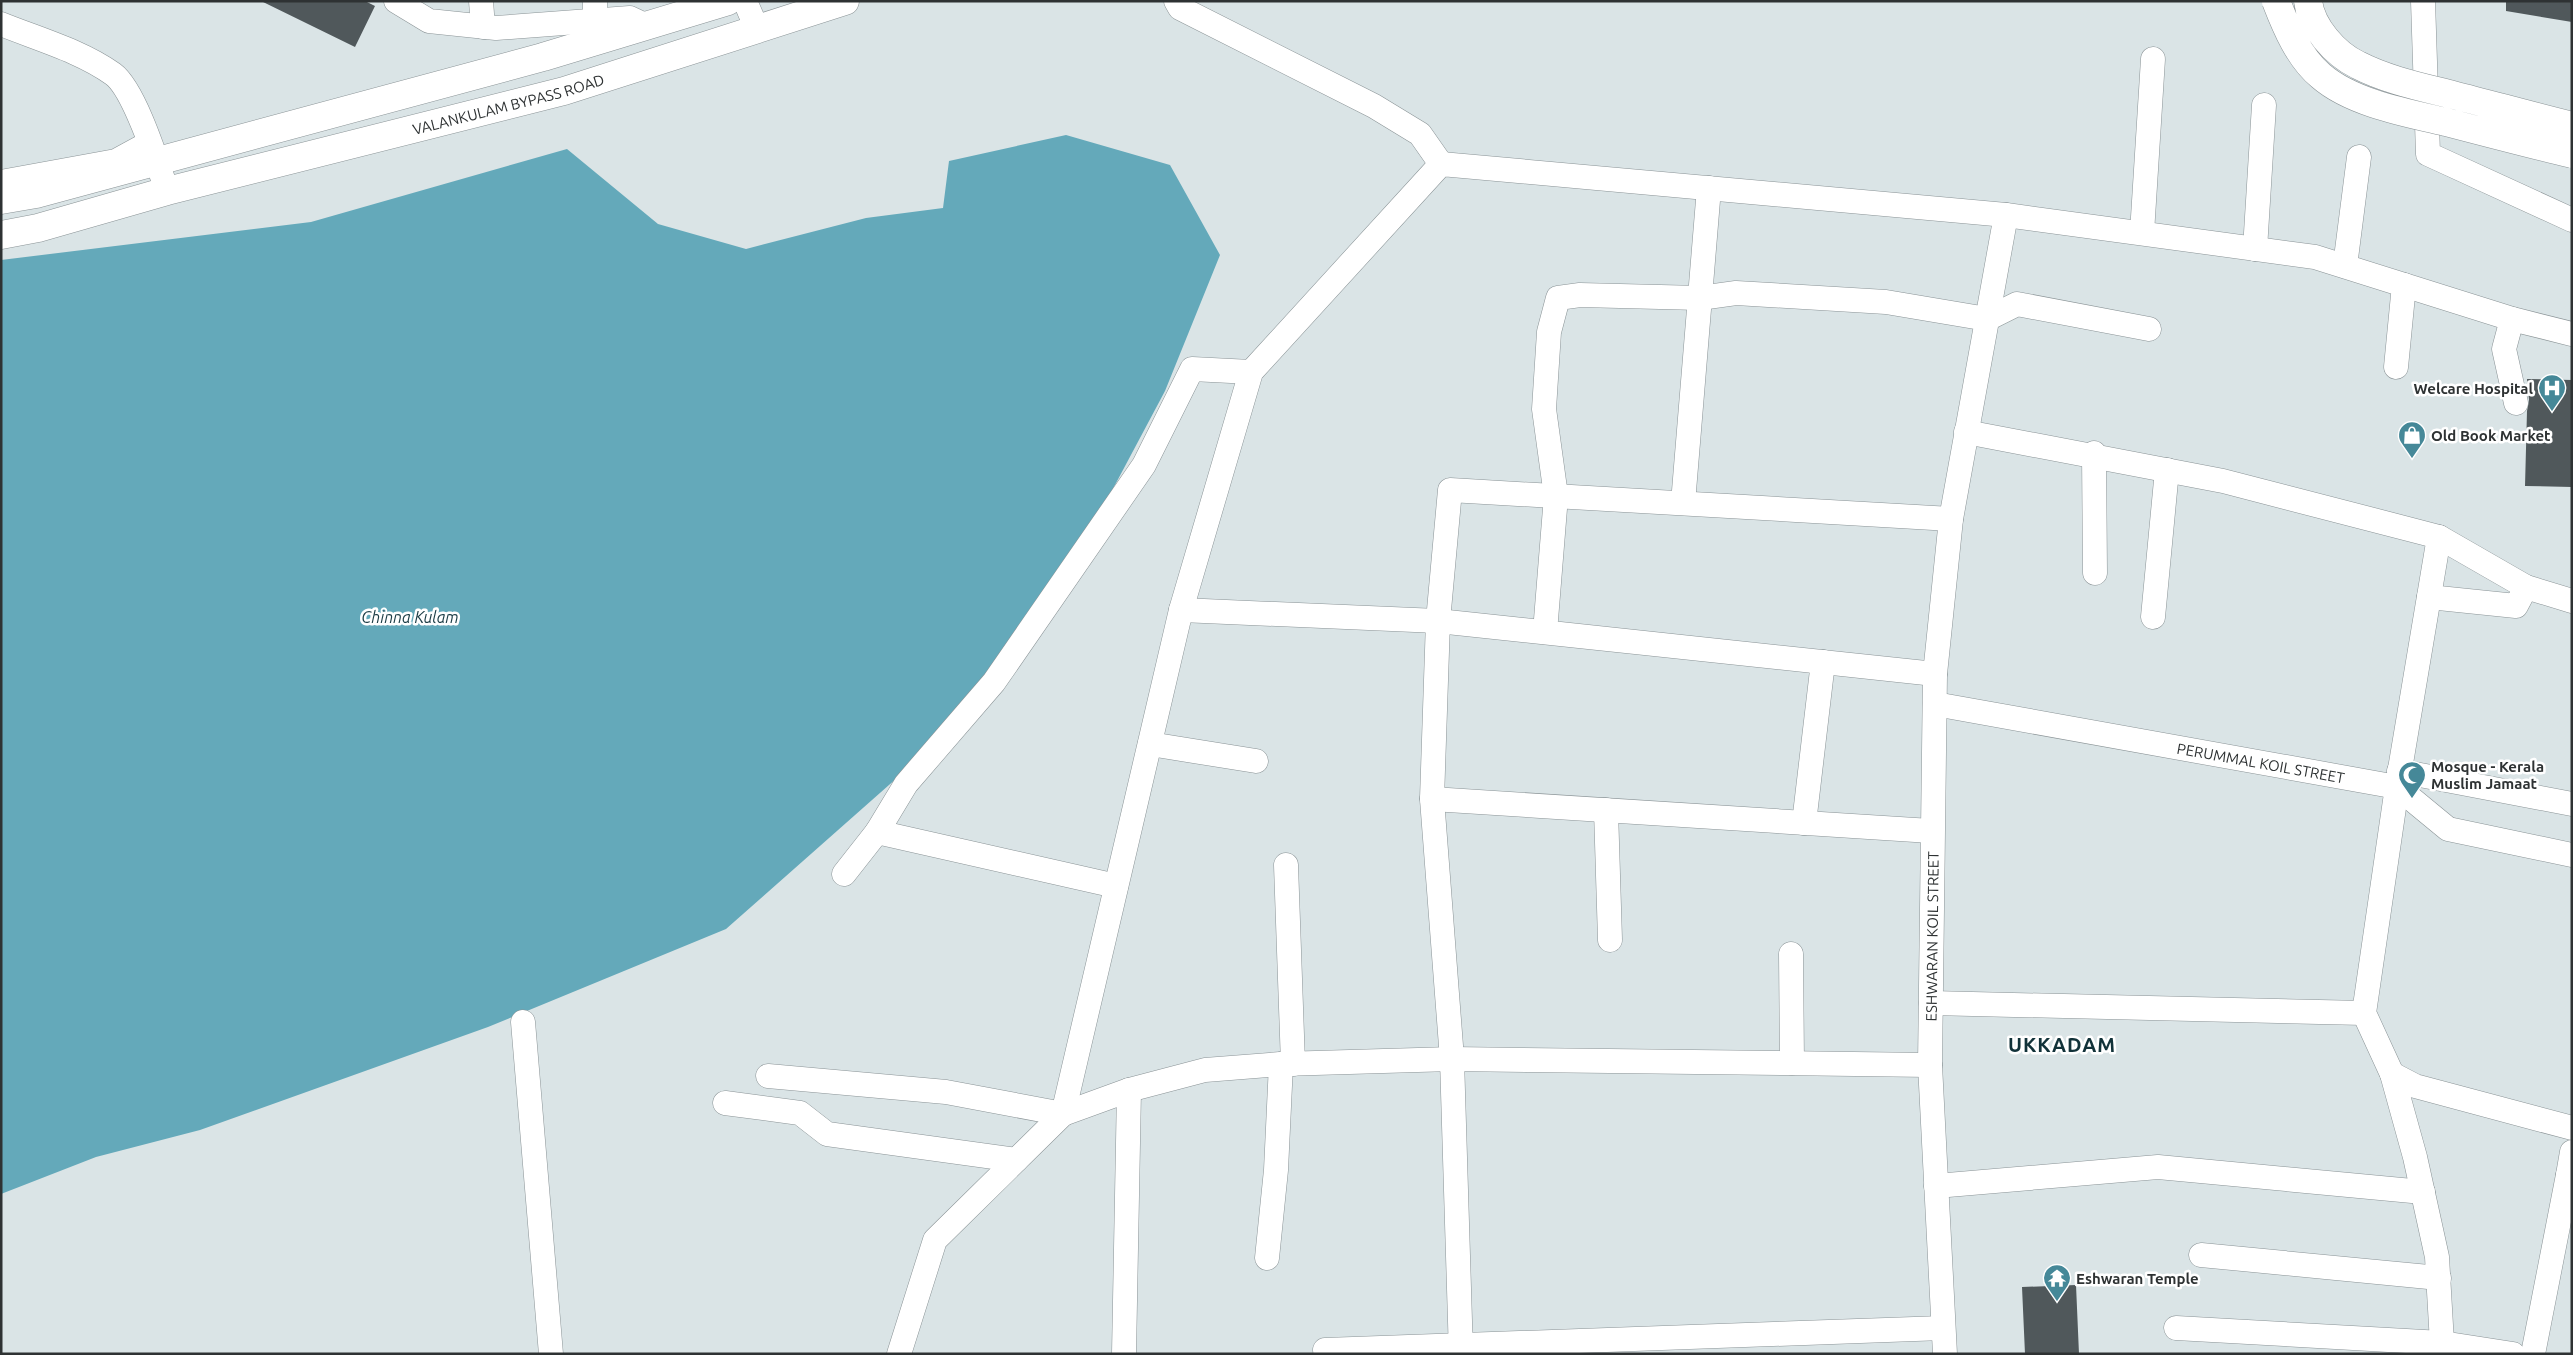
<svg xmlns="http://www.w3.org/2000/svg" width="2573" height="1355" viewBox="0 0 2573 1355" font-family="Ubuntu,sans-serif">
  <rect width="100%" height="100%" fill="#dae4e6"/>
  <path fill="#64a9ba" d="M 1066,135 L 1170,165 L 1220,255 L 1165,391 L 1066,577 L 915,762 L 726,929 L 488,1027 L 200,1130 L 96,1157 L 1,1194 L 1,260 L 311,222 L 567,149 L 658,224 L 746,249 L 866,218 L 943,208 L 949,161 Z"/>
  <path fill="#50585b" d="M 261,1 L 365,1 L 375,6 L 355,47 Z
    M 2506,1 L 2572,1 L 2572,22 L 2506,11 Z
    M 2527,379 L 2572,380 L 2572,487 L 2525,486 L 2527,411 L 2529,400 Z
    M 2076,1285 L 2079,1354 L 2025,1354 L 2022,1287 Z"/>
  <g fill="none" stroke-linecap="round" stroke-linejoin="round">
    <g stroke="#8a9396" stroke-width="25">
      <g id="minor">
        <path d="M 396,1 L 429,21 L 496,28 L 630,18 L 647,26"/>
        <path d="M 481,1 L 483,27"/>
        <path d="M 595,1 L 595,22"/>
        <path d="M 745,1 L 757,29"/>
        <path d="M 1176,1 L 1180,8 L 1374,106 L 1420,134 L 1441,164"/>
        <path d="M 2423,1 L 2428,154 L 2572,220"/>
        <path d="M 1,24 C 38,39 81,51 113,74 C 135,90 158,165 167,191"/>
        <path d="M 1,182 L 116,161 L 149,143"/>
        <path d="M 2142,233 L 2153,59"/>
        <path d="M 2255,249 L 2264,105"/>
        <path d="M 2345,266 L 2359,157"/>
        <path d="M 2512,319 L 2504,349 L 2516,403"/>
        <path d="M 2396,367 L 2404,285"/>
        <path d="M 1966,432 L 2223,481 L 2439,537"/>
        <path d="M 2094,453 L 2095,573"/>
        <path d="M 1683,503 L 1709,188"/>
        <path d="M 2429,597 L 2516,606 L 2526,587"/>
        <path d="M 1181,610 L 1438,621 L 1935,674"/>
        <path d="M 2153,617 L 2167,470"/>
        <path d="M 1545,632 L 1556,496 L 1544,409 L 1549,332 L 1558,298 L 1580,295 L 1700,298 L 1736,293 L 1886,302 L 1987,319 L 2017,304 L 2149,329"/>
        <path id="s1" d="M 1935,704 L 2397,787 L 2448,829 L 2572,855"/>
        <path d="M 1150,744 L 1256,761"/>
        <path d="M 2399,771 L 2572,804"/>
        <path d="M 1432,799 L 1931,831"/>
        <path d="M 1606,810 L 1610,940"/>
        <path d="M 1804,823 L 1823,662"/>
        <path d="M 877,832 L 1116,886"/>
        <path d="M 1286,865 L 1293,1064"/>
        <path d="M 844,874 L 877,832 L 906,784 L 994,682 L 1144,465 L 1192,369 L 1251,372"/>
        <path d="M 1791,954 L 1792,1063"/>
        <path d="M 1931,1003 L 2364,1013"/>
        <path d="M 523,1022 L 551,1354"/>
        <path d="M 2392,1074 L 2415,1086 L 2572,1128"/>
        <path d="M 768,1076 L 946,1092 L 1063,1114 L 1129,1090 L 1205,1070 L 1281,1064 L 1452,1059 L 1930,1065"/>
        <path d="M 725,1103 L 800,1113 L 827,1134 L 1016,1160"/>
        <path d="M 2572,1152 L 2568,1175 L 2572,1176"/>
        <path d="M 1936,1186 L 2158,1167 L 2423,1192"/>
        <path d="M 2201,1255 L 2439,1278"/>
        <path d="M 1267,1258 L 1276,1170 L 1281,1064"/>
        <path d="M 2176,1328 L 2442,1343 L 2513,1354"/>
        <path d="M 2442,1343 L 2437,1257 L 2415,1157 L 2392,1074 L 2364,1013 L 2397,787 L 2439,537 L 2526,587 L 2572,601"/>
        <path d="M 1325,1350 L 1943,1328"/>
        <path d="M 899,1354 L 935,1240 L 1063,1114 L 1181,610 L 1251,372 L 1441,164 L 2006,215 L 2315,257 L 2512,319 L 2572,334"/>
        <path d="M 1124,1354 L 1129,1090"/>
        <path d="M 1461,1354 L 1452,1059 L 1432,799 L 1438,621 L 1450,490 L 1951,519"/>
        <path id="s2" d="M 1945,1354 L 1930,1065 L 1935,674 L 1951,519 L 2006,215"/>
        <path d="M 2533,1354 L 2568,1175"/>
      </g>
    </g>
    <g stroke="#8a9396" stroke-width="29">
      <g id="major">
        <path d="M 1,200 L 36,194 L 543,57 L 728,1"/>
        <path id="s3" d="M 1,235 L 38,228 L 167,191 L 564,91 L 845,1"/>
      </g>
    </g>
    <use href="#minor" stroke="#fff" stroke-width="24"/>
    <use href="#major" stroke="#fff" stroke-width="28"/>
    <g stroke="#8a9396" stroke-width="29" stroke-linecap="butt">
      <path id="highway-bridge" d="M 2276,1 C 2286,27 2299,58 2321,76 C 2352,103 2407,113 2446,122 C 2488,133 2530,144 2572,154
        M 2308,1 C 2311,27 2335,54 2358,65 C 2387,80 2421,87 2453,95 C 2492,105 2532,116 2572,126"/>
    </g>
    <use href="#highway-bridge" stroke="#fff" stroke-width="28"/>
  </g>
  <defs>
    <g id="hospital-pin" transform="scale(1.4375)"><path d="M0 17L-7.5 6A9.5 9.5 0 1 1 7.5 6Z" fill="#458898" stroke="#fff"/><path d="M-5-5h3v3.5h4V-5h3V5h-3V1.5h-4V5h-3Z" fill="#fff"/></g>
    <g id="shop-pin" transform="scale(1.4375)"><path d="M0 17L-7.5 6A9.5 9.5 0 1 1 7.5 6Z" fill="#458898" stroke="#fff"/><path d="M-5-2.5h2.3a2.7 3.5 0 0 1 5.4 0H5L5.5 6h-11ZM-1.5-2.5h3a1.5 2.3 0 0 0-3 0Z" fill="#fff"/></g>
    <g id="mosque-pin" transform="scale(1.4375)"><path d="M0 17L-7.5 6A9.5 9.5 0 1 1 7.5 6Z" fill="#458898" stroke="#fff"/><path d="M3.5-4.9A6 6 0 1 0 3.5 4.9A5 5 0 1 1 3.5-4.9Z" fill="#fff"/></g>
    <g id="temple-pin" transform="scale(1.4375)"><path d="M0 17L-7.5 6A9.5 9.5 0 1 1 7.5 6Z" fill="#458898" stroke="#fff"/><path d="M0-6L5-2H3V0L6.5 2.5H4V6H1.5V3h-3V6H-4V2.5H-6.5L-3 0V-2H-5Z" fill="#fff"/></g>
  </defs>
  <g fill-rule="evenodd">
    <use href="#hospital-pin" x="2552" y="388"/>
    <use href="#shop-pin" x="2412" y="435"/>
    <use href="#mosque-pin" x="2412" y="775"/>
    <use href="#temple-pin" x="2057" y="1278"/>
  </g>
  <g text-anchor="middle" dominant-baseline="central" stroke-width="5" stroke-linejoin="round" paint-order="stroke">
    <g font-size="15" fill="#2e3233" stroke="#fff">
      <text stroke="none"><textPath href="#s3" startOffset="524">VALANKULAM BYPASS ROAD</textPath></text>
      <text stroke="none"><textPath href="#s1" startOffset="331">PERUMMAL KOIL STREET</textPath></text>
      <text stroke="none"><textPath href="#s2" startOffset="418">ESHWARAN KOIL STREET</textPath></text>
    </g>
    <g font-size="15" font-weight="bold" fill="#2e3233" stroke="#fff" text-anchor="start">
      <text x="2533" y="388" text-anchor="end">Welcare Hospital</text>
      <text x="2431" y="435">Old Book Market</text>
      <text x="2431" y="766">Mosque - Kerala<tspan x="2431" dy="17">Muslim Jamaat</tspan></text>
      <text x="2076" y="1278">Eshwaran Temple</text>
    </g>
    <g font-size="16" font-style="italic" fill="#1b3c45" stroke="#fff">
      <text x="410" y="617">Chinna Kulam</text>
    </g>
    <g font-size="20" font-weight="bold" letter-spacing="1" fill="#113239" stroke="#fff">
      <text x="2062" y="1044">UKKADAM</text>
    </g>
  </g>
  <rect width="2573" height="1355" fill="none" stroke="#2e3233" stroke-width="5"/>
</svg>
